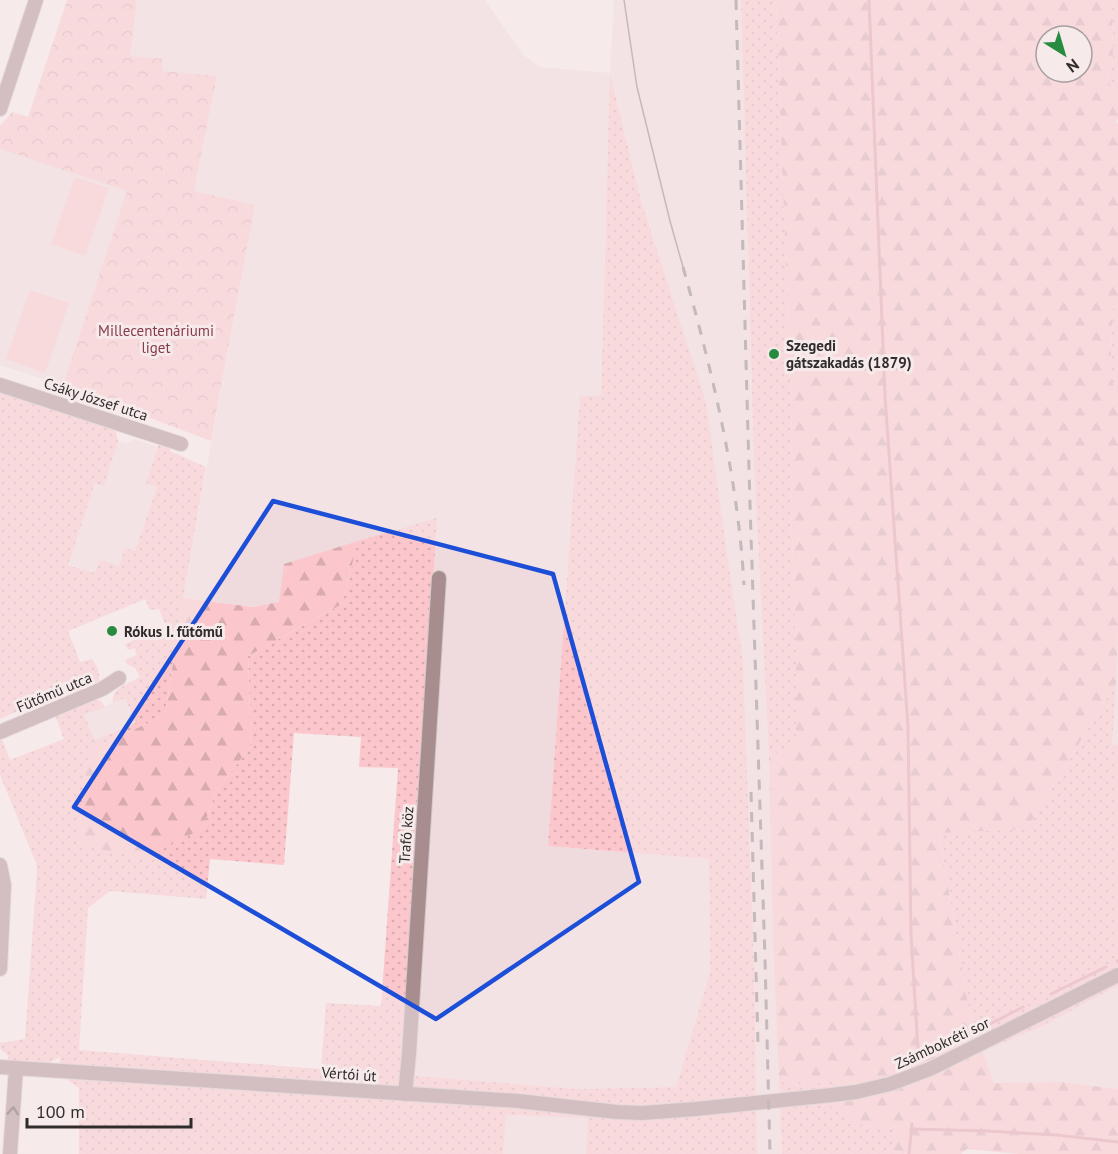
<svg xmlns="http://www.w3.org/2000/svg" width="1118" height="1154" viewBox="0 0 1118 1154" font-family="'PT Sans',sans-serif">
  <defs>
    <pattern id="grass-dots" width="8" height="8" patternUnits="userSpaceOnUse" patternTransform="scale(1.5)"><rect width="8" height="8" fill="#fbc7cc"/><path d="M2 2h.1M6 6h.1" fill="none" stroke="#d7abaf" stroke-width="1.8" stroke-linecap="round"/></pattern>
    <pattern id="forest-firs" width="22" height="20" patternUnits="userSpaceOnUse" patternTransform="scale(1.5)"><rect width="22" height="20" fill="#fbc7cc"/><path d="M5 1l3.5 6h-7zM16 11l3.5 6h-7z" fill="#d7abaf"/></pattern>
    <pattern id="park-crowns" width="20" height="18" patternUnits="userSpaceOnUse" patternTransform="scale(1.5)"><rect width="20" height="18" fill="#fbc7cc"/><path d="M2 6a3 3 0 1 1 6 0M12 15a3 3 0 1 1 6 0" fill="none" stroke="#d7abaf"/></pattern>
  </defs>
  <rect width="100%" height="100%" fill="#f6eaeb"/>
  <path fill="#efdbdd" d="M 137,0 L 485,0 L 523,55 L 540,67 L 610,73 L 614,0 L 741,0 L 754,462 L 769,756 L 773,943 L 782,1154 L 757,1154 L 754,964 L 743,660 L 727,554 L 706,403 L 641,201 L 611,76 L 605,234 L 601,396 L 580,396 L 548,846 L 709,859 L 710,973 L 676,1087 L 577,1089 L 402,1075 L 437,519 L 280,602 L 253,607 L 183,598 L 255,205 L 194,191 L 217,77 L 161,71 L 129,57 Z
    M 0,149 L 128,191 L 63,385 L 0,365 Z
    M 134,439 L 158,447 L 147,483 L 157,486 L 135,551 L 119,566 L 95,573 L 68,564 L 95,483 L 104,485 L 118,441 L 127,444 Z
    M 1118,631 L 1118,745 L 1112,745 Z
    M 125,698 L 136,723 L 95,740 L 84,715 Z
    M 1118,986 L 1118,1089 L 1062,1082 L 994,1084 L 982,1052 L 1040,1027 Z
    M 506,1115 L 588,1118 L 586,1154 L 503,1154 Z"/>
  <path fill="url(#grass-dots)" fill-rule="evenodd" d="M 741,0 L 776,0 L 792,436 L 790,484 L 796,644 L 796,746 L 769,756 L 754,462 Z
    M 1112,0 L 1118,0 L 1118,94 L 1106,81 L 1113,60 Z
    M 610,73 L 641,201 L 706,402 L 727,554 L 743,660 L 754,964 L 757,1154 L 586,1154 L 588,1118 L 506,1115 L 503,1154 L 79,1154 L 79,1088 L 59,1074 L 60,1057 L 44,1065 L 11,1061 L 8,1059 L 8,1055 L 1,1050 L 0,1043 L 25,1039 L 37,871 L 36,863 L 0,775 L 0,738 L 1,737 L 10,760 L 64,739 L 55,715 L 93,699 L 101,701 L 105,707 L 84,715 L 95,740 L 136,723 L 125,698 L 113,703 C 111,688 128,684 140,677 L 135,668 L 127,664 L 125,660 L 137,655 L 135,648 L 128,650 L 125,644 L 166,626 L 159,609 L 150,610 L 145,599 L 68,631 L 80,662 L 92,659 C 102,672 103,685 86,691 L 82,683 L 0,719 L 0,390 L 115,429 L 118,441 L 104,486 L 95,483 L 68,565 L 95,573 L 100,560 L 119,566 L 125,548 L 135,551 L 157,487 L 146,483 L 158,447 L 158,443 L 170,447 L 170,451 L 206,467 L 183,598 L 165,715 L 89,751 L 77,845 L 203,828 L 216,791 L 251,746 L 248,656 L 342,604 L 358,541 L 437,518 L 403,1075 L 577,1089 L 676,1087 L 710,973 L 709,859 L 548,846 L 580,396 L 601,396 ZM 294,733 L 361,737 L 359,767 L 398,768 L 381,1006 L 326,1003 L 321,1069 L 79,1050 L 88,908 L 110,891 L 206,899 L 210,859 L 284,865 Z
    M 1118,303 L 1118,399 L 1110,373 L 1113,309 Z
    M 1116,683 L 1112,745 L 1118,745 L 1118,986 L 1040,1027 L 982,1052 L 971,1021 L 939,832 L 1027,829 Z
    M 779,1081 L 792,1085 L 840,1081 L 823,1107 L 842,1105 L 849,1123 L 893,1129 L 893,1150 L 907,1154 L 782,1154 Z"/>
  <path fill="url(#forest-firs)" fill-rule="evenodd" d="M 776,0 L 1112,0 L 1113,60 L 1106,80 L 1118,94 L 1118,118 L 1116,122 L 1118,124 L 1118,303 L 1113,309 L 1110,373 L 1118,399 L 1118,631 L 1116,683 L 1027,829 L 939,833 L 971,1021 L 994,1083 L 1062,1082 L 1118,1089 L 1118,1154 L 1018,1154 L 967,1149 L 961,1154 L 907,1154 L 893,1150 L 893,1129 L 849,1123 L 841,1105 L 823,1108 L 840,1081 L 791,1085 L 779,1081 L 773,943 L 769,756 L 796,745 L 796,644 L 790,484 L 792,436 ZM 1046,36 L 1082,36 L 1082,72 L 1046,72 Z
    M 358,541 L 342,604 L 248,656 L 251,746 L 216,791 L 203,828 L 146,858 L 77,845 L 89,751 L 165,715 L 183,598 L 253,607 L 279,602 L 284,564 Z"/>
  <path fill="url(#park-crowns)" d="M 67,0 L 137,0 L 130,56 L 162,59 L 162,71 L 217,76 L 194,191 L 255,205 L 211,441 L 63,385 L 127,191 L 0,149 L 0,126 L 12,112 L 28,117 Z"/>
  <path fill="#fbc7cc" d="M 75,177 L 109,188 L 85,256 L 51,244 Z
    M 30,290 L 69,303 L 45,373 L 6,359 Z"/>
  <g fill="none" stroke-linecap="round" stroke-linejoin="round">
    <path stroke="#dfa0a7" stroke-width="3" d="M 869,0 L 885,396 L 908,727 L 911,935 L 918,1050
      M 1117,961 L 1118,961
      M 1051,994 L 1106,967
      M 984,1027 L 1023,1007
      M 911,1129 L 987,1131 L 1057,1135 L 1118,1142
      M 909,1154 L 912,1124"/>
    <g stroke="#d2c8c9" stroke-width="16">
      <path id="minor" d="M 0,109 L 36,0
        M 0,385 L 181,444
        M 0,732 L 102,689 L 119,678
        M 0,865 L 4,885 L 0,969
        M 0,1067 L 518,1101 L 617,1112 L 642,1113 L 696,1109 L 832,1095 L 856,1092 L 890,1084 L 930,1069 L 1118,975
        M 405,1094 L 409,1054 L 439,578
        M 10,1154 L 16,1068"/>
    </g>
    <use href="#minor" stroke="#a88d8f" stroke-width="14"/>
    <path stroke="#877f80" stroke-width="1.5" d="M 624,0 L 637,87 L 670,221 L 683,267"/>
    <path stroke="#877f80" stroke-width="3" stroke-dasharray="10 10" stroke-linecap="butt" d="M 736,0 L 750,505 L 765,959 L 770,1154
      M 683,267 C 712,371 738,477 744,585
      M 751,792 L 758,1044"/>
  </g>
  <defs><path id="oneway-chevron" d="M-2-3.5L2.5 0L-2 3.5" fill="none" stroke-width="1.6" stroke-linecap="round" stroke-linejoin="round" transform="scale(1.5)"/></defs>
  <use stroke="#5a4e4f" href="#oneway-chevron" transform="translate(13 1111) rotate(-86)"/>
  <path d="M0 0H1118V1154H0ZM 273,501 L 553,574 L 639,882 L 436,1019 L 74,807 Z" fill="#f6eaeb" fill-opacity=".55" fill-rule="evenodd"/>
  <path fill="none" stroke="#1d4ed8" stroke-width="4.5" stroke-linejoin="round" d="M 273,501 L 553,574 L 639,882 L 436,1019 L 74,807 Z"/>
  <g fill="#298b3f" stroke="#f6eaeb" stroke-width="2">
    <circle cx="774" cy="354" r="6"/>
    <circle cx="112" cy="631" r="6"/>
  </g>
  <g text-anchor="middle" dominant-baseline="central" stroke-width="6" stroke-linejoin="round" paint-order="stroke">
    <g font-size="15" fill="#883b48" stroke="#f6eaeb">
      <text x="156" y="330">Millecentenáriumi<tspan x="156" dy="17">liget</tspan></text>
    </g>
    <g font-size="15" font-weight="bold" fill="#302c2c" stroke="#f6eaeb" text-anchor="start">
      <text x="786" y="345">Szegedi<tspan x="786" dy="17">gátszakadás (1879)</tspan></text>
      <text x="124" y="631">Rókus I. fűtőmű</text>
    </g>
    <g font-size="15" fill="#302c2c" stroke="#f6eaeb">
      <text transform="translate(96 399) rotate(18)">Csáky József utca</text>
      <text transform="translate(54 692) rotate(-23)">Fűtőmű utca</text>
      <text transform="translate(406 835) rotate(-86)">Trafó köz</text>
      <text transform="translate(942 1043) rotate(-25)">Zsámbokréti sor</text>
      <text transform="translate(349 1074) rotate(4)">Vértói út</text>
    </g>
  </g>
  <g transform="translate(1064 54) rotate(143)"><circle r="28" fill="#f6eaeb" stroke="#a79e9f" stroke-width="1.5"/>
  <path d="M0-4.5L10 22L0 15L-10 22Z" fill="#298b3f"/>
  <text y="-9" font-size="16" font-weight="bold" text-anchor="middle" fill="#302c2c">N</text>
  </g>
  <path d="M27 1118v9h164v-9" fill="none" stroke="#302c2c" stroke-width="3"/>
  <text x="36" y="1118" font-size="18" fill="#302c2c" stroke="#f6eaeb" stroke-width="4.5" paint-order="stroke">100 m</text>
</svg>
